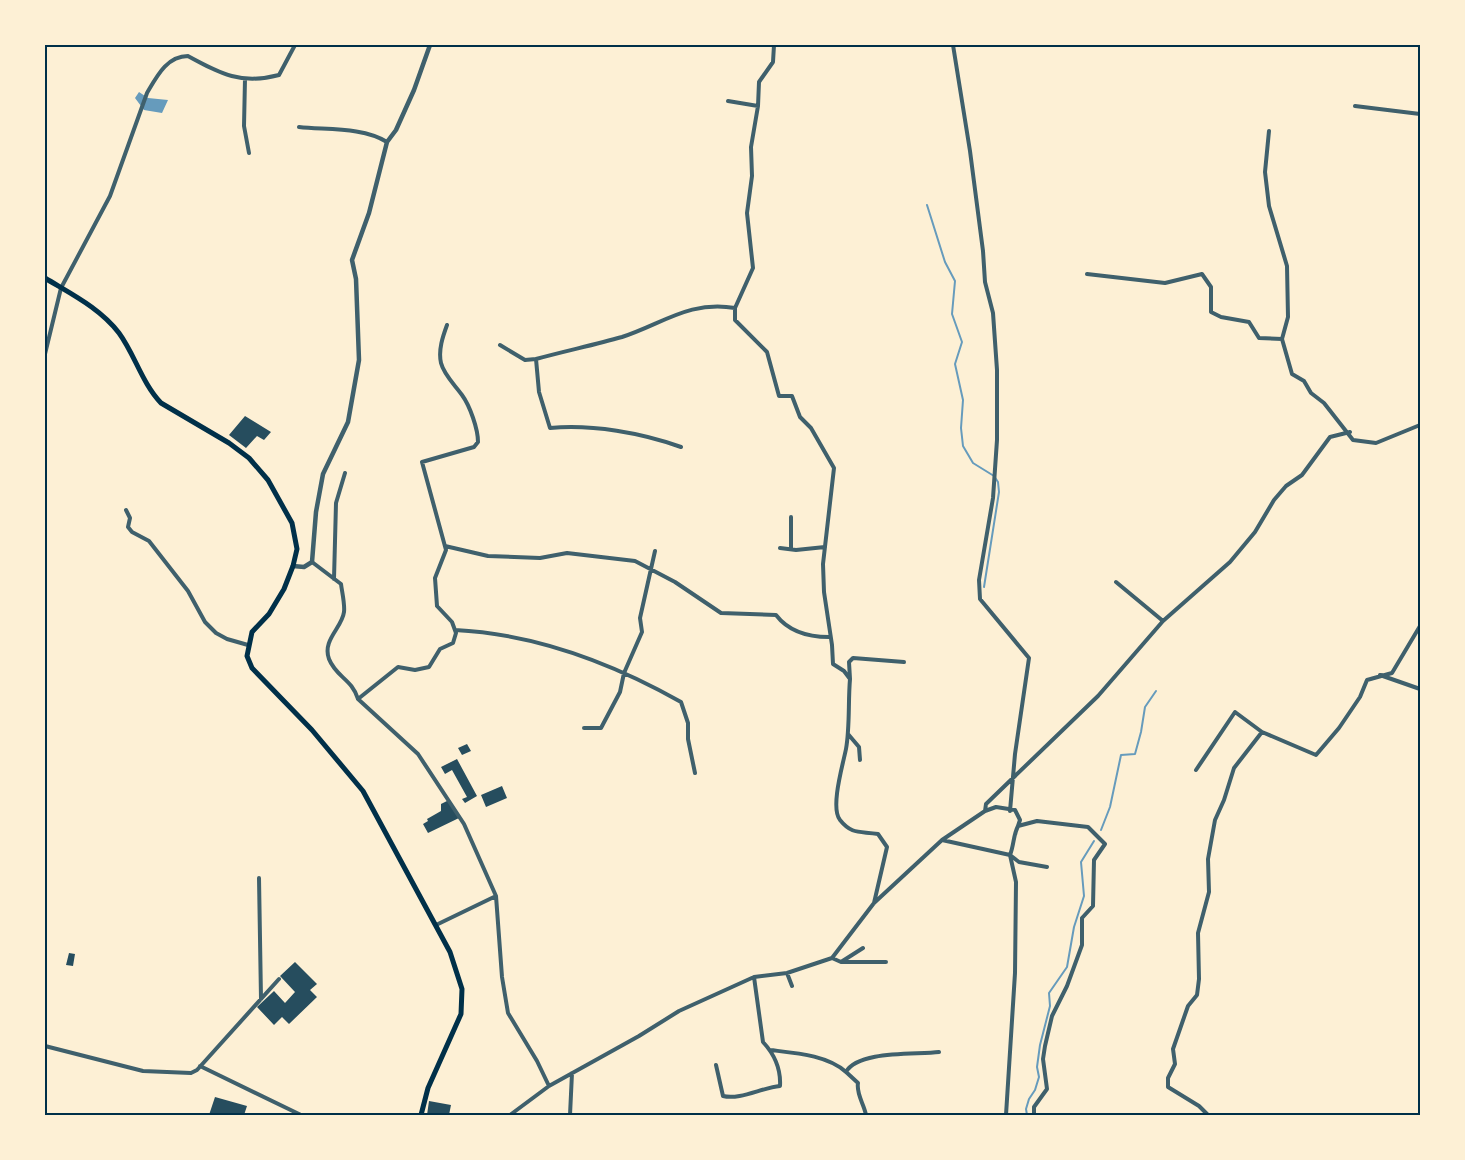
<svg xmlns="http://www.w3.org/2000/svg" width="1465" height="1160" viewBox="0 0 1465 1160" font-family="'Archivo Narrow',sans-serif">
  <rect width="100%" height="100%" fill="#fdf0d5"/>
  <path fill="#669bbc" d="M 139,92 L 148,98 L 168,100 L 162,113 L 144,110 L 135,98 Z"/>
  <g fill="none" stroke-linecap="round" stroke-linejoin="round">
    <path stroke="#669bbc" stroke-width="2" d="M 927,205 L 945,262 L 955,281 L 952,314 L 962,342 L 955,364 L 963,400 L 961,428 L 963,446 L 973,463 L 994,476 L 998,482 L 999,492 L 984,587
      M 1101,830 L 1110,807 L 1121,755 L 1135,754 L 1141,732 L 1145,707 L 1156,691
      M 1027,1115 L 1026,1109 L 1029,1099 L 1035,1090 L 1039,1077 L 1037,1067 L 1040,1045 L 1050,1006 L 1049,993 L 1067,967 L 1074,927 L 1084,896 L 1081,862 L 1094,841"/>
  </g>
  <path fill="#264d5e" d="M 245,416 L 271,432 L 264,440 L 257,436 L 246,448 L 229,435 Z
    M 467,744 L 471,751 L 462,755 L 458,748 Z
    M 457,759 L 477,796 L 465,803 L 462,799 L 467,797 L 452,770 L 445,774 L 441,767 Z
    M 502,786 L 507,798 L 486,807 L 481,795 Z
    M 449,800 L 459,818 L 428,833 L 423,824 L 428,821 L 427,819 L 441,811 L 441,804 Z
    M 69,953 L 75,954 L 73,966 L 66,965 Z
    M 295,962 L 317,984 L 310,990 L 317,997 L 289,1024 L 282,1017 L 274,1025 L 257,1007 L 274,991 L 285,1003 L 295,992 L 280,976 Z
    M 215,1097 L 247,1106 L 244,1115 L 209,1115 Z
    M 429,1101 L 451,1105 L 449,1115 L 427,1115 Z"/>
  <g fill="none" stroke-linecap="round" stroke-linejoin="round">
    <path stroke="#3f606c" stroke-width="4" d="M 774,45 L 773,62 L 759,82 L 758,106 L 751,147 L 752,176 L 747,213 L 753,268 L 735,308 L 735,320 L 767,352 L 779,396 L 792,396 L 800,417 L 811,428 L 834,468 L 823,564 L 824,592 L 832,645 L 833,664 L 844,671 L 850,679 C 848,702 850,727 846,749 C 843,764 830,808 840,820 C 852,835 860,831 878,834 L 887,847 L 874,903
      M 953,45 L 970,151 L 983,251 L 985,282 L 993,313 L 997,370 L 997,440 L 993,498 L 979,580 L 980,599 L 1029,658 L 1015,754 L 1010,811
      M 245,79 L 244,126 L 249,153
      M 728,101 L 758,106
      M 1355,106 L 1420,114
      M 299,127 C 327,130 363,127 387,142
      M 1269,131 L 1265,172 L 1269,206 L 1287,266 L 1288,317 L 1282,339 L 1292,374 L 1304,381 L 1311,393 L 1324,403 L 1353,440 L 1376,443 L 1420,425
      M 1087,274 L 1165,283 L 1202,274 L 1211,287 L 1211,312 L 1221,317 L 1249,322 L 1259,338 L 1282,339
      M 500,345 L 525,360 L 536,359 L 539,392 L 550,428 C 592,424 642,433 681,447
      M 45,354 L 61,288 L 110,196 L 147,93 C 157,76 167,56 188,56 C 221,74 241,85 279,75 L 295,45
      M 536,359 C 565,351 594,345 622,337 C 662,324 690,300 735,308
      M 126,510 L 130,518 L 128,527 L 132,532 L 149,541 L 188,591 L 205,622 L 216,633 L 227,639 L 248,645
      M 445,546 L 488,556 L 540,558 L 567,553 L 635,561 L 675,582 L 721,613 L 776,615 C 789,632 809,637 829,637
      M 780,548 L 796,550 L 825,547
      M 791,549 L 791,517
      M 312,562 L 341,584 C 342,592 345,604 344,612 C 342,628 322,640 329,659 C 336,677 352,679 358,699
      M 334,579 L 336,503 L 345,473
      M 1116,582 L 1163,621
      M 455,630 C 535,634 612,663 681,702 L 688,723 L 688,739 L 695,773
      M 1380,675 L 1420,689
      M 850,679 L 849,662 L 853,658 L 904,662
      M 358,699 L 398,667 L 415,670 L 429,667 L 440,649 L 453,643 L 456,633 L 452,622 L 437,606 L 435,578 L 446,550 L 422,462 L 474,447 L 478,442 C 478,429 470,406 462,395 C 455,385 444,375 441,363 C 438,350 443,336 447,325
      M 358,699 L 418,754 L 464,824 L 496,896 L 502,977 L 508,1013 L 537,1061 L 549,1086
      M 584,728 L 601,728 L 620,692 L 624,673 L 642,632 L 640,618 L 655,551
      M 848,734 L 859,747 L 860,760
      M 1196,770 L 1235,712 L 1262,732
      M 985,811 L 996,807 L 1015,810 L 1020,820 L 1018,826
      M 942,840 L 1010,855 C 1014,845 1013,836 1018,826 L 1037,821 L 1088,827 L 1105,844 L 1094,860 L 1093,906 L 1082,918 L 1082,945 L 1067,986 L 1052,1016 L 1045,1046 L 1043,1059 L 1047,1089 L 1034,1107 L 1034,1115
      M 259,878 L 261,999
      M 436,925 L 496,896
      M 832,958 L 841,962 L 886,962
      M 841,962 L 863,948
      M 787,973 L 792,986
      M 45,1046 L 143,1071 L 191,1073 L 197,1070 L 279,979
      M 770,1050 C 795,1053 827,1055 846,1072 C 858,1050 916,1055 939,1052
      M 716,1065 L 723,1096 C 740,1100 761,1088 780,1086 C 781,1069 775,1055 763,1042 L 754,977
      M 200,1066 L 301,1115
      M 845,1071 L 858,1083 C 856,1094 864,1104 866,1115
      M 510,1115 L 549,1086 L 639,1036 L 679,1011 L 754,977 L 787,973 L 832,958 L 874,903 L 942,840 L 985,811 L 986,804 L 1098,696 L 1163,621 L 1230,562 L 1255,532 L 1274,500 L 1286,486 L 1302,475 L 1330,437 L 1350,432
      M 570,1115 L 572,1073
      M 1006,1115 L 1015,973 L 1016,882 L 1010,855 L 1019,862 L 1047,867
      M 1208,1115 L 1199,1106 L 1168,1087 L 1168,1078 L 1175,1064 L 1173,1049 L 1188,1006 L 1197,995 L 1199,979 L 1198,933 L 1209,892 L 1208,859 L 1215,820 L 1224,800 L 1234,768 L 1262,732 L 1316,755 L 1339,728 L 1360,697 L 1367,680 L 1392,673 L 1420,626"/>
    <path stroke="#3f606c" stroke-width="4.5" d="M 293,566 L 304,567 L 312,562 L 316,512 L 323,474 L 348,422 L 359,360 L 356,279 L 352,260 L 369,213 L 387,142 L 396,130 L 414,90 L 430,45"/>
    <path stroke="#003049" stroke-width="5" d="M 45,278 C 71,294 100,308 119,333 C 135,355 142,383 161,403 L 229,443 L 249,458 L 268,480 L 292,523 L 297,549 L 293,566 L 284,589 L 269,614 L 252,632 L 247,656 L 252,668 L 312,730 L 363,791 L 450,952 L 462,989 L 461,1014 L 428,1088 L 421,1115"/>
  </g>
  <rect width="1465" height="1160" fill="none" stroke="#fdf0d5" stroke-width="92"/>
  <rect x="46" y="46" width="1373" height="1068" fill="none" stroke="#003049" stroke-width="2"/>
</svg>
